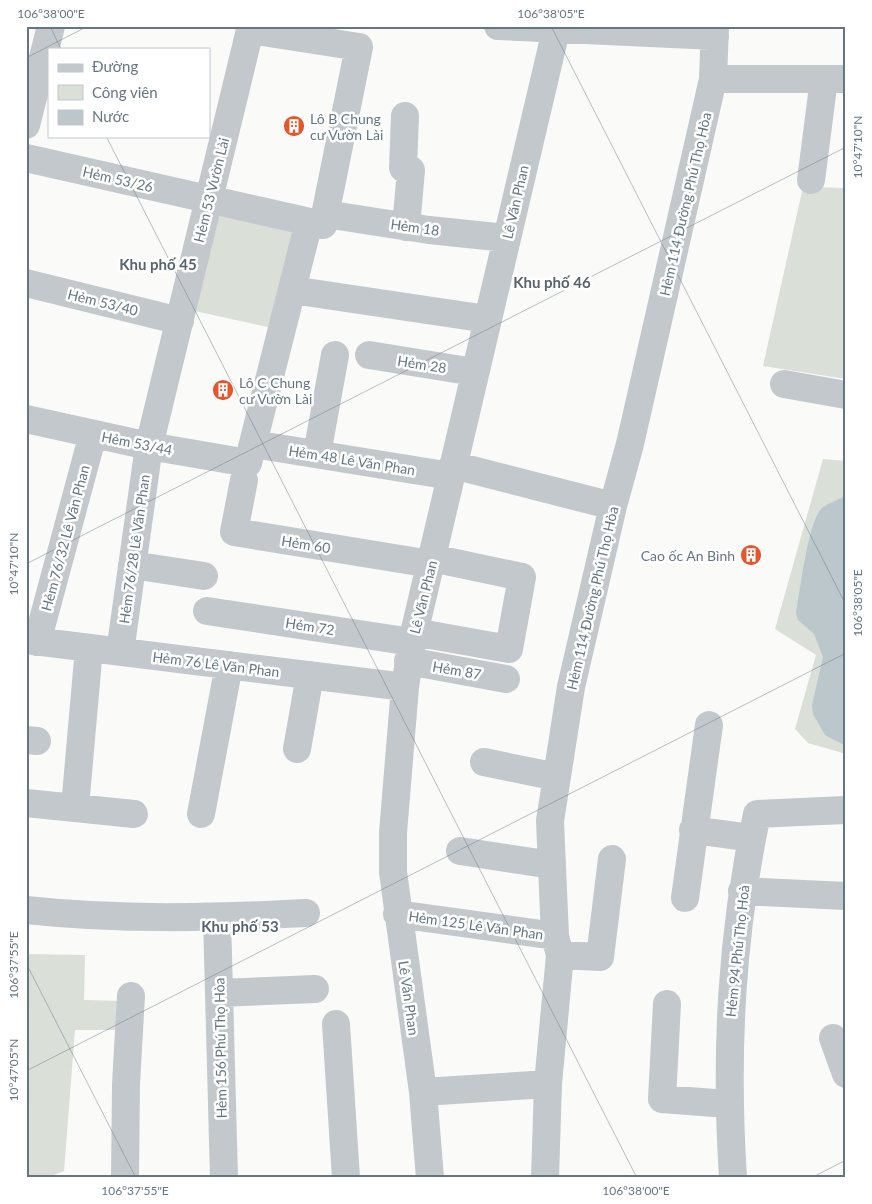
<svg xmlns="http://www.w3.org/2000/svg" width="872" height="1204" viewBox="0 0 872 1204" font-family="Lato,sans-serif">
  <rect width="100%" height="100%" fill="#fafaf8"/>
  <path fill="#dadfd7" d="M 803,187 L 846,188 L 846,379 L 763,366 Z
    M 217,213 L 298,231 L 276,329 L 195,311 Z
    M 823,459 L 846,461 L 846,754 L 808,743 L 795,729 L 816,655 L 775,629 Z
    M 26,954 L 85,955 L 84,1000 L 125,1001 L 123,1030 L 75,1030 L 64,1171 L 45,1178 L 26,1178 Z"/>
  <path fill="#bbc7cb" d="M 846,495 L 846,746 L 825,735 L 813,714 L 812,705 L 823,657 L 814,634 L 798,620 L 796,613 C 800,592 808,521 822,508 C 828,503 839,500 846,495 Z"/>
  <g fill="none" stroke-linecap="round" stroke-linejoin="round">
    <path stroke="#c3c8cc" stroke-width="28" d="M 498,26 L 715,36
      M 713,79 L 846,79
      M 405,116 L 403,168 L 411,170 L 406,227
      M 26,125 L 51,26
      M 26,158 L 323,225 L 359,47 L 250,30 L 149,446 L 120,652
      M 811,180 L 824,79
      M 325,214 L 429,230 L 506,238
      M 26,283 L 180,321
      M 292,290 L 487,319
      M 369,355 L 474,372
      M 784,384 L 846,395
      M 26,419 L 149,446 L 248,463 L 309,222
      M 253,444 L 451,476
      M 317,454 L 335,355
      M 453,465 L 613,506
      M 244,480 L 234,532 L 431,564
      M 132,565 L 204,576
      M 207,611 L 412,642
      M 414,632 L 509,649 L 522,577 L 432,558
      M 26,640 L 405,687
      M 37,642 L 93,434
      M 408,661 L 506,679
      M 26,740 L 37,741
      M 297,749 L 310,675
      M 484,762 L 557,777
      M 26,803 L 134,814
      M 75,807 L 89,648
      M 201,814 L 229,665
      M 693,830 L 752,838
      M 460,851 L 552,865
      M 742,891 L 846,896
      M 685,898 L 709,725
      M 26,910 C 119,920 213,918 306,913
      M 397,914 L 555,936
      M 217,918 L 224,1178
      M 560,955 L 600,957 L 612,859
      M 219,993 L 315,989
      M 667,1004 L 662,1099 L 728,1104
      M 336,1024 L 346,1178
      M 833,1038 L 846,1074
      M 423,1092 L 548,1084
      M 125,1178 L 126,1084 L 131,996
      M 430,1178 L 423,1092 L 393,872 L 393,833 L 405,687 L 412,642 L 557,26
      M 545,1178 L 548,1084 L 560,955 L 555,936 L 550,821 L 571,687 L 613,506 L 630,444 L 713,79 L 715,26
      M 733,1178 C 725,1053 731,936 757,814 L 845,810"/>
  </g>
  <path fill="none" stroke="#657683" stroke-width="1" stroke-opacity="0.45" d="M 50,26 L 61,49M 551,26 L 846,605M 26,58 L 88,26M 106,136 L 637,1178M 26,564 L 846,147M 26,963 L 136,1178M 26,1071 L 846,653M 811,1178 L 846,1160"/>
  <defs>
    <g id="building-disc" transform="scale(1.125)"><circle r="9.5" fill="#e4572e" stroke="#fff"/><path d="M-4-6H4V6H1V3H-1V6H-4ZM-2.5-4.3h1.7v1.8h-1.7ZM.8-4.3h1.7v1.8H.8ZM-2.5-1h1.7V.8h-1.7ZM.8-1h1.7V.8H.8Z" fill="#fff"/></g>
  </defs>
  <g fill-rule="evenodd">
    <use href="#building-disc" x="294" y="126"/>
    <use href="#building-disc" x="223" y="390"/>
    <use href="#building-disc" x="751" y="555"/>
  </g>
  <g text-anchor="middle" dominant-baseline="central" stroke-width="5" stroke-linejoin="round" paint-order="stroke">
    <g font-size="14" fill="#657683" stroke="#fff" text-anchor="start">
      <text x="310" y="118">Lô B Chung<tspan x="310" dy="16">cư Vườn Lài</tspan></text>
      <text x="239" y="382">Lô C Chung<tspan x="239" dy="16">cư Vườn Lài</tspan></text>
      <text x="735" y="555" text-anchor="end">Cao ốc An Bình</text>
    </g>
    <g font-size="14" fill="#657683" stroke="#fff">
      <text transform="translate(118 179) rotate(13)">Hẻm 53/26</text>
      <text transform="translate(211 190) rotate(-76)">Hẻm 53 Vườn Lài</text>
      <text transform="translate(515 202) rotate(-77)">Lê Văn Phan</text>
      <text transform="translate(685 204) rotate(-77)">Hẻm 114 Đường Phú Thọ Hòa</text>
      <text transform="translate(415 227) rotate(8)">Hẻm 18</text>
      <text transform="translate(103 302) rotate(14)">Hẻm 53/40</text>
      <text transform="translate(422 364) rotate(9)">Hẻm 28</text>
      <text transform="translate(137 443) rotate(11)">Hẻm 53/44</text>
      <text transform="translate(352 460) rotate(9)">Hẻm 48 Lê Văn Phan</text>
      <text transform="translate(65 538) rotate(-75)">Hẻm 76/32 Lê Văn Phan</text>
      <text transform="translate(306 544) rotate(9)">Hẻm 60</text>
      <text transform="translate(134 549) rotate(-82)">Hẻm 76/28 Lê Văn Phan</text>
      <text transform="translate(423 597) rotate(-76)">Lê Văn Phan</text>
      <text transform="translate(592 598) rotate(-77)">Hẻm 114 Đường Phú Thọ Hòa</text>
      <text transform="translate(310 626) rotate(9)">Hẻm 72</text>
      <text transform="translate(216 664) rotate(7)">Hẻm 76 Lê Văn Phan</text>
      <text transform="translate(457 670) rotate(10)">Hẻm 87</text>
      <text transform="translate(476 925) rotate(8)">Hẻm 125 Lê Văn Phan</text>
      <text transform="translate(737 951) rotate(-84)">Hẻm 94 Phú Thọ Hoà</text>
      <text transform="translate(409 998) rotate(82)">Lê Văn Phan</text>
      <text transform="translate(220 1048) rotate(-91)">Hẻm 156 Phú Thọ Hòa</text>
    </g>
    <g font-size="15" font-weight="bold" fill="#57646e" stroke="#fff">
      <text x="158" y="264">Khu phố 45</text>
      <text x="552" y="282">Khu phố 46</text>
      <text x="240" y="926">Khu phố 53</text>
    </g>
  </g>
  <rect width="872" height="1204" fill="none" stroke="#ffffff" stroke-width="55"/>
  <rect x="48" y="48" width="162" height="90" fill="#ffffff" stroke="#c1c8cd"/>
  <rect x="58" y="64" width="25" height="8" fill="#c3c8cc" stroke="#c1c8cd"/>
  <text x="92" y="72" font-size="15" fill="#657683">Đường</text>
  <rect x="58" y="85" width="25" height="15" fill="#dadfd7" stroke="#c1c8cd"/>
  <text x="92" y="98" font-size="15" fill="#657683">Công viên</text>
  <rect x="58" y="110" width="25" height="15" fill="#bbc7cb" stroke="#c1c8cd"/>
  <text x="92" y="122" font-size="15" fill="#657683">Nước</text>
  <rect x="28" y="28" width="816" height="1148" fill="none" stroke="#657683" stroke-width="2"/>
  <g font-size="12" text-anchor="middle" fill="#657683">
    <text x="51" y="18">106°38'00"E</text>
    <text x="551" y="18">106°38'05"E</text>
    <text transform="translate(858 147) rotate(-90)" y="4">10°47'10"N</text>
    <text transform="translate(14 564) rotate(-90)" y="4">10°47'10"N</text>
    <text transform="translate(858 603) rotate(-90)" y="4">106°38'05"E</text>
    <text transform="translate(14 965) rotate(-90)" y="4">106°37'55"E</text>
    <text transform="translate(14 1070) rotate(-90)" y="4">10°47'05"N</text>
    <text x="135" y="1195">106°37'55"E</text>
    <text x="636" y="1195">106°38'00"E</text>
  </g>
</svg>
